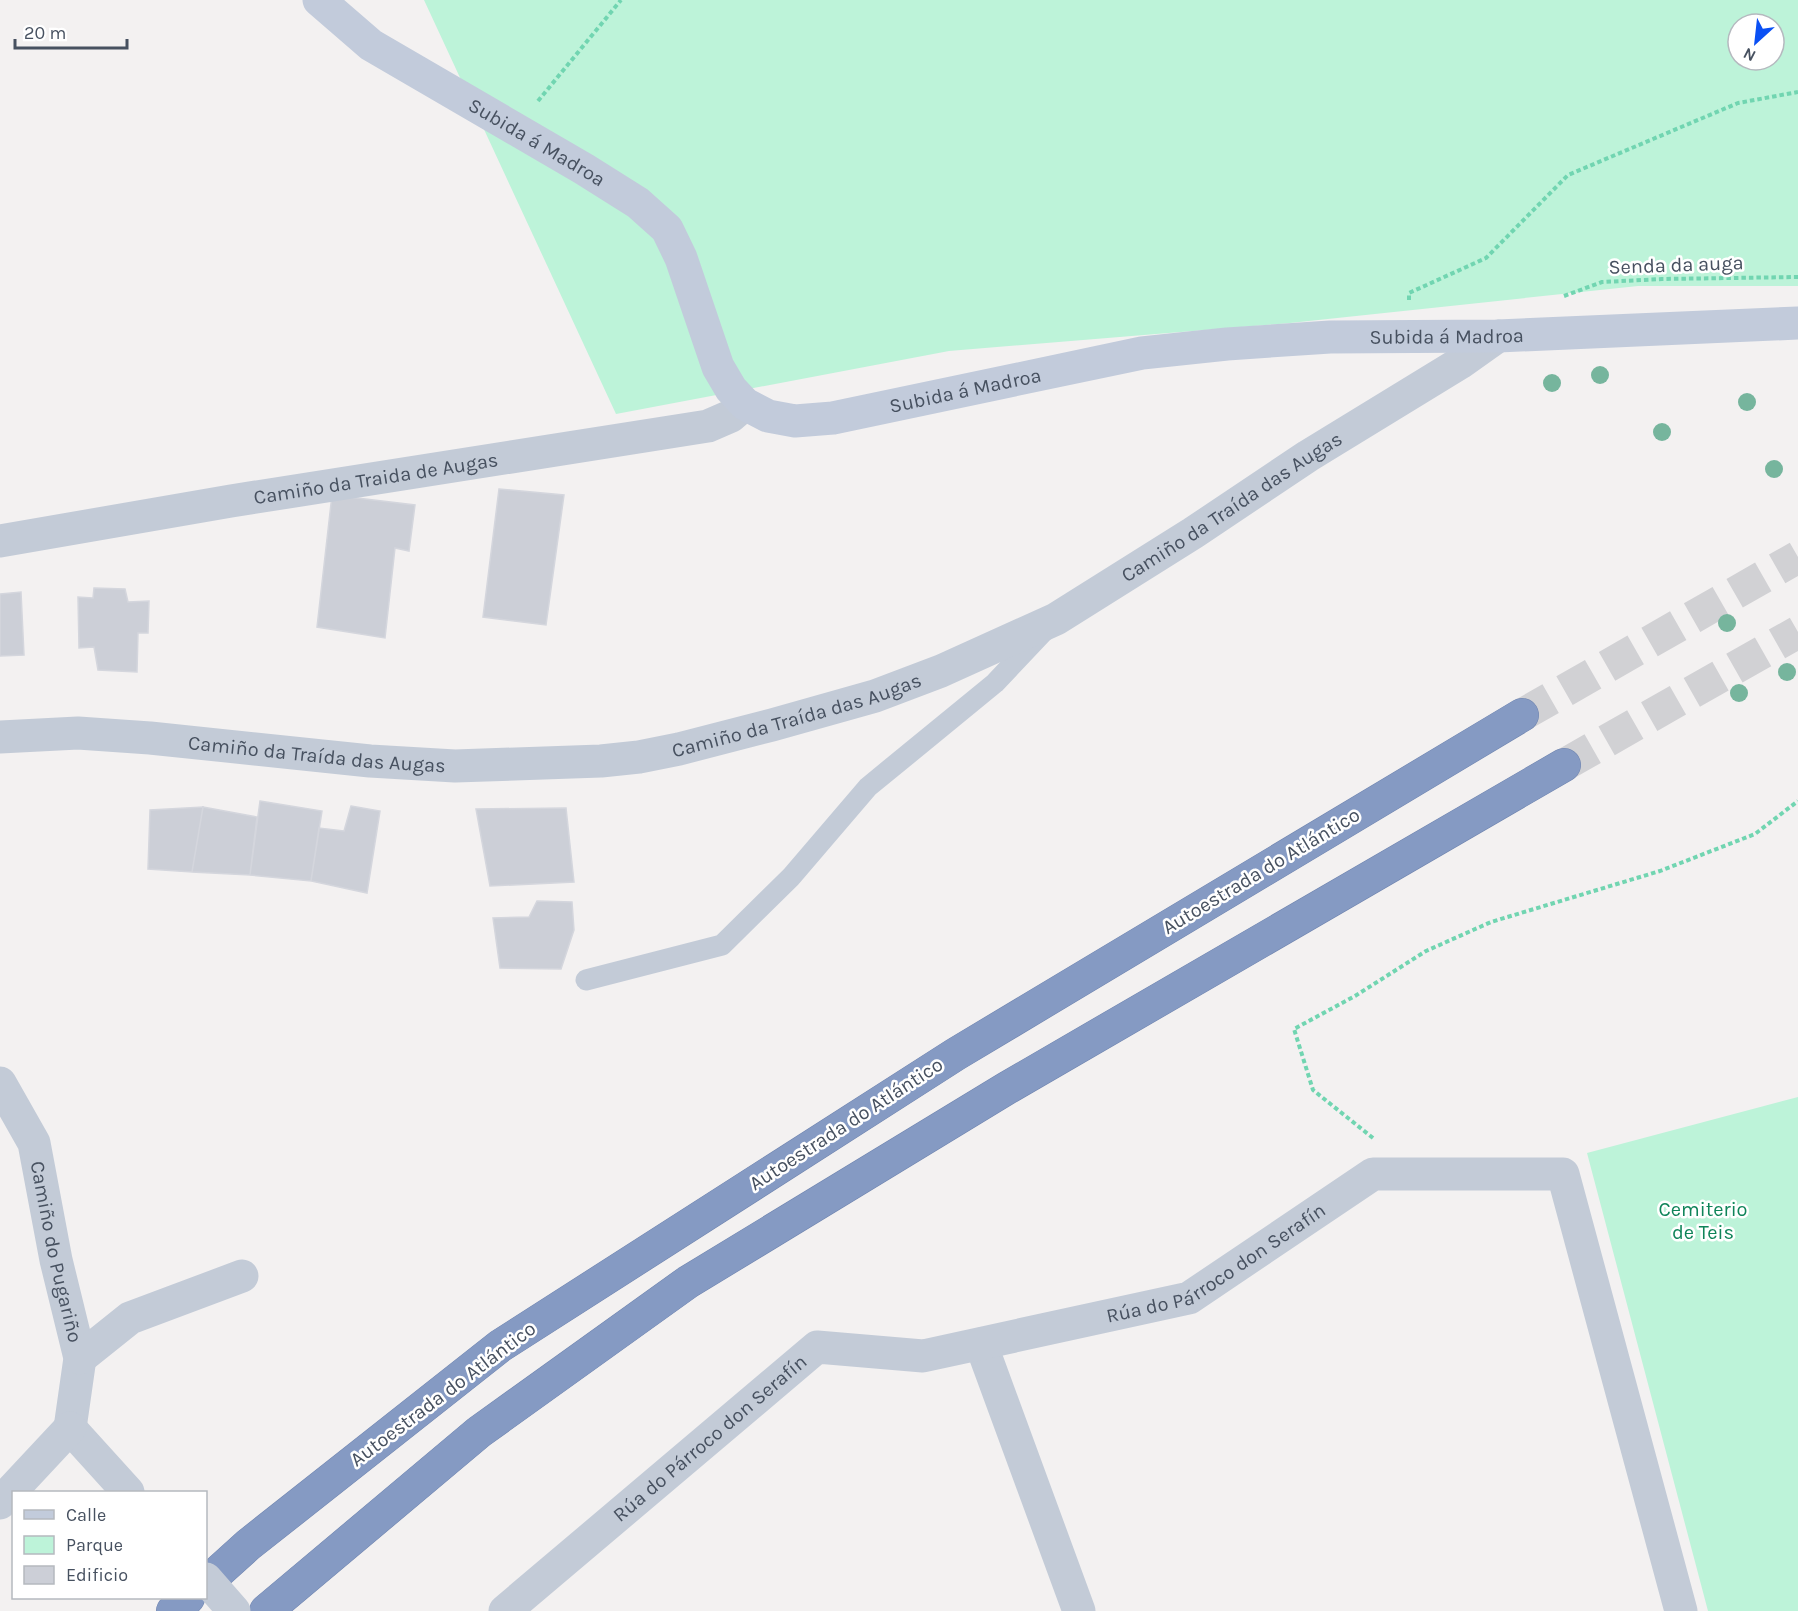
<svg xmlns="http://www.w3.org/2000/svg" width="1798" height="1611" viewBox="0 0 1798 1611" font-family="Karla,sans-serif">
  <rect width="100%" height="100%" fill="#f3f1f1"/>
  <path fill="#bdf3d9" fill-rule="evenodd" d="M 424,0 L 1798,0 L 1798,286 L 1638,286 L 1290,323 L 949,351 L 616,414 ZM 1738,24 L 1774,24 L 1774,60 L 1738,60 Z
    M 1798,1097 L 1798,1611 L 1708,1611 L 1587,1153 Z"/>
  <path fill="#cccfd7" stroke="#d4d6dd" stroke-width="1.5" d="M 499,489 L 564,495 L 546,625 L 483,617 Z
    M 332,495 L 415,505 L 409,551 L 395,548 L 385,638 L 317,627 Z
    M 94,588 L 125,589 L 128,602 L 149,601 L 148,633 L 138,633 L 137,672 L 98,670 L 94,647 L 79,648 L 78,597 L 93,598 Z
    M 21,592 L 24,655 L 0,656 L 0,594 Z
    M 260,801 L 322,811 L 311,881 L 250,875 Z
    M 351,806 L 380,811 L 367,893 L 311,881 L 319,828 L 344,831 Z
    M 203,807 L 192,872 L 148,869 L 150,810 Z
    M 203,807 L 257,817 L 250,875 L 192,872 Z
    M 566,808 L 574,882 L 490,886 L 476,809 Z
    M 537,901 L 572,902 L 574,930 L 561,969 L 500,968 L 493,918 L 529,917 Z"/>
  <g fill="none" stroke-linecap="round" stroke-linejoin="round">
    <path stroke="#d1d1d4" stroke-width="33" stroke-dasharray="33 16" stroke-linecap="butt" d="M 1522,715 L 1798,557
      M 1564,765 L 1798,632"/>
    <g stroke="#7085af" stroke-width="34">
      <path id="highway" d="M 206,1583 L 248,1545 L 500,1346 L 956,1054 L 1522,715
        M 173,1611 L 188,1598
        M 266,1611 L 479,1432 L 688,1282 L 1007,1088 L 1564,765"/>
    </g>
    <path stroke="#71d5b1" stroke-width="4" stroke-dasharray="4.5 3" stroke-linecap="butt" d="M 538,101 L 621,0
      M 1564,296 L 1602,282 L 1662,279 L 1798,277
      M 1409,300 L 1409,293 L 1486,258 L 1568,175 L 1738,103 L 1798,92
      M 1373,1138 L 1313,1090 L 1294,1029 L 1355,996 L 1426,951 L 1491,922 L 1660,871 L 1755,834 L 1798,801"/>
    <path stroke="#c3cbd7" stroke-width="21" d="M 586,980 L 722,945 L 791,877 L 868,787 L 995,683 L 1045,630"/>
    <g stroke="#c3cbd7" stroke-width="33">
      <path id="s1" d="M 0,541 L 231,501 L 708,426 L 731,416 L 745,404"/>
      <path id="s2" d="M 0,737 L 78,733 L 150,738 L 370,761 L 455,766 L 601,761 L 639,757 L 679,749 L 772,725 L 875,696 L 941,671 L 1056,619 L 1193,533 L 1308,456 L 1460,363 L 1498,336"/>
      <path id="s3" d="M 0,1083 L 34,1143 L 56,1260 L 80,1358 L 70,1428"/>
      <path d="M 981,1344 L 1079,1611"/>
      <path d="M 80,1358 L 130,1318 L 242,1276"/>
      <path d="M 70,1428 L 128,1492"/>
      <path d="M 0,1503 L 70,1428"/>
      <path id="s4" d="M 505,1611 L 817,1347 L 923,1356 L 1189,1298 L 1373,1174 L 1563,1174 L 1681,1611"/>
    </g>
    <path stroke="#c2cbdb" stroke-width="33" id="s5" d="M 319,0 L 371,45 L 584,169 L 638,203 L 667,229 L 681,258 L 718,367 L 731,389 L 745,404 L 768,416 L 795,421 L 833,418 L 1142,353 L 1227,344 L 1330,337 L 1498,336 L 1798,323"/>
    <use href="#highway" stroke="#859ac3" stroke-width="33"/>
    <path stroke="#c3cbd7" stroke-width="33" d="M 206,1579 L 234,1611"/>
  </g>
  <g fill="#76b59d">
    <circle cx="1600" cy="375" r="9"/>
    <circle cx="1552" cy="383" r="9"/>
    <circle cx="1747" cy="402" r="9"/>
    <circle cx="1662" cy="432" r="9"/>
    <circle cx="1774" cy="469" r="9"/>
    <circle cx="1727" cy="623" r="9"/>
    <circle cx="1787" cy="672" r="9"/>
    <circle cx="1739" cy="693" r="9"/>
  </g>
  <g text-anchor="middle" dominant-baseline="central" stroke-width="5" stroke-linejoin="round" paint-order="stroke">
    <g font-size="20" fill="#475160" stroke="#fff">
      <text stroke="none"><textPath href="#s5" startOffset="261">Subida á Madroa</textPath></text>
      <text transform="translate(1676 265) rotate(-2)">Senda da auga</text>
      <text stroke="none"><textPath href="#s5" startOffset="1324">Subida á Madroa</textPath></text>
      <text stroke="none"><textPath href="#s5" startOffset="838">Subida á Madroa</textPath></text>
      <text stroke="none"><textPath href="#s1" startOffset="381">Camiño da Traida de Augas</textPath></text>
      <text stroke="none"><textPath href="#s2" startOffset="1290">Camiño da Traída das Augas</textPath></text>
      <text stroke="none"><textPath href="#s2" startOffset="804">Camiño da Traída das Augas</textPath></text>
      <text stroke="none"><textPath href="#s2" startOffset="318">Camiño da Traída das Augas</textPath></text>
      <text transform="translate(1261 871) rotate(-31)">Autoestrada do Atlántico</text>
      <text transform="translate(846 1124) rotate(-33)">Autoestrada do Atlántico</text>
      <text stroke="none"><textPath href="#s3" startOffset="180">Camiño do Pugariño</textPath></text>
      <text stroke="none"><textPath href="#s4" startOffset="826">Rúa do Párroco don Serafín</textPath></text>
      <text transform="translate(443 1394) rotate(-37)">Autoestrada do Atlántico</text>
      <text stroke="none"><textPath href="#s4" startOffset="268">Rúa do Párroco don Serafín</textPath></text>
    </g>
    <g font-size="20" fill="#0f8459" stroke="#fff">
      <text x="1703" y="1209">Cemiterio<tspan x="1703" dy="23">de Teis</tspan></text>
    </g>
  </g>
  <rect x="12" y="1491" width="195" height="108" fill="#ffffff" stroke="#b5b9bf" stroke-width="1.5"/>
  <rect x="24" y="1510" width="30" height="9" fill="#c2cbdb" stroke="#b5b9bf" stroke-width="1.5"/>
  <text x="66" y="1521" font-size="18" fill="#475160">Calle</text>
  <rect x="24" y="1536" width="30" height="18" fill="#bdf3d9" stroke="#b5b9bf" stroke-width="1.5"/>
  <text x="66" y="1551" font-size="18" fill="#475160">Parque</text>
  <rect x="24" y="1566" width="30" height="18" fill="#cccfd7" stroke="#b5b9bf" stroke-width="1.5"/>
  <text x="66" y="1581" font-size="18" fill="#475160">Edificio</text>
  <g transform="translate(1756 42) rotate(207)"><circle r="28" fill="#ffffff" stroke="#b5b9bf" stroke-width="1.5"/>
  <path d="M0-4.5L10 22L0 15L-10 22Z" fill="#0a50f4"/>
  <text y="-9" font-size="16" font-weight="bold" text-anchor="middle" fill="#475160">N</text>
  </g>
  <path d="M15 39v9h112v-9" fill="none" stroke="#475160" stroke-width="3"/>
  <text x="24" y="39" font-size="18" fill="#475160" stroke="#ffffff" stroke-width="4.5" paint-order="stroke">20 m</text>
</svg>
